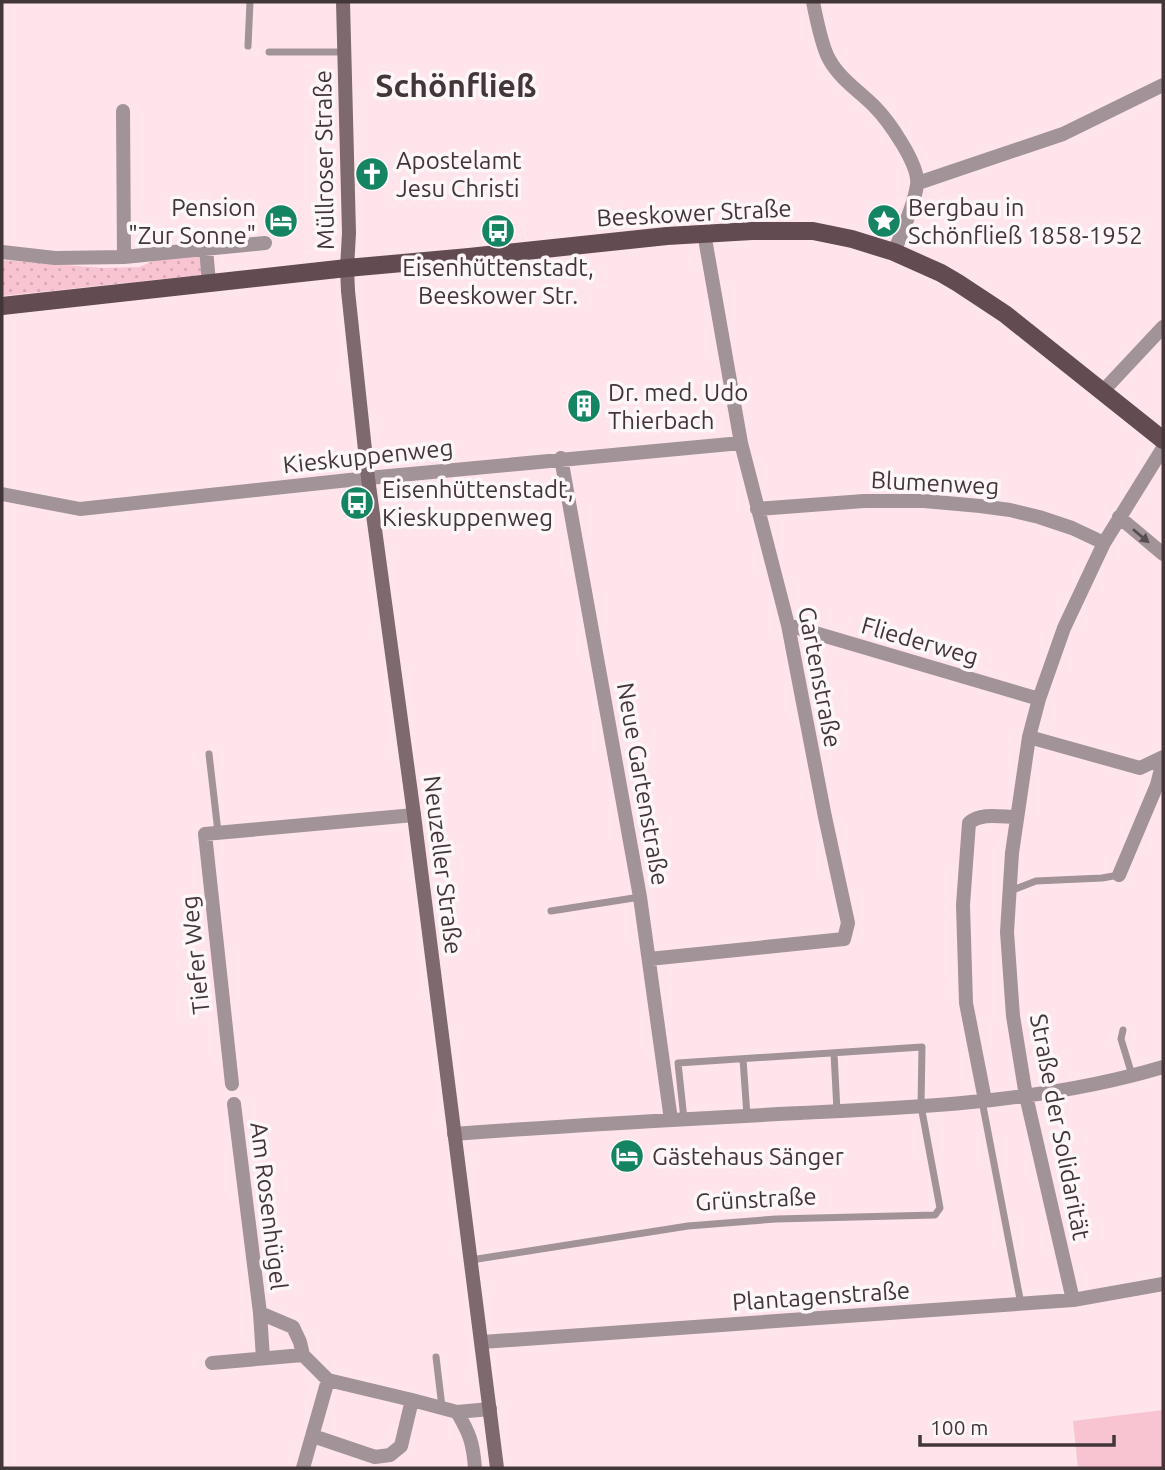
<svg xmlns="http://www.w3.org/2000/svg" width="1165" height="1470" viewBox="0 0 1165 1470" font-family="Ubuntu,sans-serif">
  <defs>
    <pattern id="grass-dots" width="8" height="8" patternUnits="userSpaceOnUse" patternTransform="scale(1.75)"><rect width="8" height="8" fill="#f9c4d2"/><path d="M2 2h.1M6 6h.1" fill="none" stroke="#d7a9b5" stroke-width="1.8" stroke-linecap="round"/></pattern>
  </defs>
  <rect width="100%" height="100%" fill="#ffe4eb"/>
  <path fill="url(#grass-dots)" d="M 201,256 L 203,272 L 200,275 L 2,296 L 2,260 L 104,268 L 139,267 L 156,260 Z"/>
  <path fill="#f9c4d2" d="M 1163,1410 L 1163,1468 L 1078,1468 L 1073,1421 Z"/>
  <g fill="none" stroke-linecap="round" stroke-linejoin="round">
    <path stroke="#a19397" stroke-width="7" d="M 248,46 L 250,2
      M 269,52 L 344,52
      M 209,754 L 218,832
      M 1010,891 L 1036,881 L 1102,878 L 1119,875
      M 551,911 L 640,897
      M 1123,1030 L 1121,1039 L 1132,1075
      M 834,1053 L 837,1111
      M 743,1059 L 747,1116
      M 982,1101 L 1021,1304
      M 471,1260 L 688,1226 L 776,1219 L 935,1215 L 940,1208 L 921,1106 L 922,1047 L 678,1063 L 684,1119
      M 436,1357 L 442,1407"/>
    <path stroke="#a19397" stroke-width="14" d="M 813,2 C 816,17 822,47 829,59 C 839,78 859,91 874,106 C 888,120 920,165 917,185 C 914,206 902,232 894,252
      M 123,111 L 124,257
      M 918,183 L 1063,134 L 1163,85
      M 206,248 L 209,283
      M 2,252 L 55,258 L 124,257 L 265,243
      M 1103,391 L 1163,327
      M 561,458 L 640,897 L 671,1120
      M 2,494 L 80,509 L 368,478 L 741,443
      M 757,509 L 864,501 L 924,501 L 980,506 L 1010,510 L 1039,517 L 1072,528 L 1104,543
      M 1119,517 L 1163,554
      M 788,625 L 1039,699
      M 1029,737 L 1140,768 L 1163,757
      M 1119,875 L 1157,785 L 1163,761
      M 649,959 L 844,939 L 848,923 L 825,817 L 788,625 L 741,443 L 704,233
      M 232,1084 L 205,834 L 414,815
      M 985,1100 L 966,1003 L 963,905 L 969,823 C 981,812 1002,817 1017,817
      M 234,1104 L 260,1313 L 293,1327 L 300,1342 L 303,1355 L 328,1380 L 412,1400 L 457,1412 L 490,1409
      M 454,1134 C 569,1125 685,1119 800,1113 C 922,1107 1046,1102 1163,1067
      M 1073,1300 L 1026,1096 L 1013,1016 L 1007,932 L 1012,853 L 1029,737 L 1039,699 L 1064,628 L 1104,543 L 1163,448
      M 260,1313 L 263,1358
      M 482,1342 L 1073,1300 L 1163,1284
      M 212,1363 L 303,1355
      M 457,1412 C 470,1434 473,1443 475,1468
      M 313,1436 L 375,1457 L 390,1455 L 401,1446 L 412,1400
      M 303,1468 L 328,1380"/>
    <path stroke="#7d696e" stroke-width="14" d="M 343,2 L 349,233 L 347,268 L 348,291 L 368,478 L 414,815 L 497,1468"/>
    <path stroke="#634b52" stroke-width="18" d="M 2,306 L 347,268 L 469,257 L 667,236 L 752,231 L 813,231 L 852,239 L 894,252 L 941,273 L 958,283 L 1005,314 L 1163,440"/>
  </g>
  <defs><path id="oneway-solid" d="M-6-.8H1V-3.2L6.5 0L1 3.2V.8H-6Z" transform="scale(1.75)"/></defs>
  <use fill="#5a4d50" href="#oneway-solid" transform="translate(1141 536) rotate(40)"/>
  <defs>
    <g id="church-disc" transform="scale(1.75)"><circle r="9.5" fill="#158462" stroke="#fef7f9"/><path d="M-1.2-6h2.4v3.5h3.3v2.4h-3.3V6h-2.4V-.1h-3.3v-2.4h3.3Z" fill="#fff"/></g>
    <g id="hotel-disc" transform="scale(1.75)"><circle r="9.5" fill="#158462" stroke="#fef7f9"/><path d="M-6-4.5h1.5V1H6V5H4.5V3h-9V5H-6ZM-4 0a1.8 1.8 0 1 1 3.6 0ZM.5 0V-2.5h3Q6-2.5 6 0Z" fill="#fff"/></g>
    <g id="sight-disc" transform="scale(1.75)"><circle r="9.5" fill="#158462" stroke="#fef7f9"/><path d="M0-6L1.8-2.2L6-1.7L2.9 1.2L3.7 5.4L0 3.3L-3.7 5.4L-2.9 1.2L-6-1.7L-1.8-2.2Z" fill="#fff"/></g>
    <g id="bus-disc" transform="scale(1.75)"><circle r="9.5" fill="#158462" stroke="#fef7f9"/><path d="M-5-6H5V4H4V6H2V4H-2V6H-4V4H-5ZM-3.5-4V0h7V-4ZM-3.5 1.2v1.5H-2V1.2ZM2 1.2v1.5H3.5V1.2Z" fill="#fff"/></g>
    <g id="building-disc" transform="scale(1.75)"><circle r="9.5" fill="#158462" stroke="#fef7f9"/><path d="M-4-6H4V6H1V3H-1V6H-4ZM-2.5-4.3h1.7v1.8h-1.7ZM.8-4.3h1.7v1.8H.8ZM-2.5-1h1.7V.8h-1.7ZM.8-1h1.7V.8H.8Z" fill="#fff"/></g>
  </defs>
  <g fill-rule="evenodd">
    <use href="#church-disc" x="372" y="174"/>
    <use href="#hotel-disc" x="281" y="221"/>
    <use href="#sight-disc" x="884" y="221"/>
    <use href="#bus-disc" x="498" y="231"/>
    <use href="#building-disc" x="584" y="406"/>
    <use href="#bus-disc" x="357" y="503"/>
    <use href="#hotel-disc" x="627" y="1156"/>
  </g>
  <g text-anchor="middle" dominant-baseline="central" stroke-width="7" stroke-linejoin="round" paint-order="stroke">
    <g font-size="24" fill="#433639" stroke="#fef7f9">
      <text transform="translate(324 160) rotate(-91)">Müllroser Straße</text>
      <text transform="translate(694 213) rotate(-3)">Beeskower Straße</text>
      <text transform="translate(368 456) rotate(-6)">Kieskuppenweg</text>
      <text transform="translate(935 483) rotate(3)">Blumenweg</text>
      <text transform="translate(920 641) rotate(16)">Fliederweg</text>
      <text transform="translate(820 677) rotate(79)">Gartenstraße</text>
      <text transform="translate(643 784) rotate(80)">Neue Gartenstraße</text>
      <text transform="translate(443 865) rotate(83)">Neuzeller Straße</text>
      <text transform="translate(195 955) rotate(-96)">Tiefer Weg</text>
      <text transform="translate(1060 1127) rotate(79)">Straße der Solidarität</text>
      <text transform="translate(756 1199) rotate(-3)">Grünstraße</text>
      <text transform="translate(269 1206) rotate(83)">Am Rosenhügel</text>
      <text transform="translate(821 1296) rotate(-4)">Plantagenstraße</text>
    </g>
    <g font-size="24" fill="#433639" stroke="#fef7f9" text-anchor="start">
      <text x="396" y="160">Apostelamt<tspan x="396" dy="28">Jesu Christi</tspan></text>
      <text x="256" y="207" text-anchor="end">Pension<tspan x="256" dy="28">"Zur Sonne"</tspan></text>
      <text x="908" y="207">Bergbau in<tspan x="908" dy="28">Schönfließ 1858-1952</tspan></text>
      <text x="498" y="267" text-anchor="middle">Eisenhüttenstadt,<tspan x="498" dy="28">Beeskower Str.</tspan></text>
      <text x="608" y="392">Dr. med. Udo<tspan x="608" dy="28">Thierbach</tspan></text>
      <text x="382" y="489">Eisenhüttenstadt,<tspan x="382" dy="28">Kieskuppenweg</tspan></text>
      <text x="652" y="1156">Gästehaus Sänger</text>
    </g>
    <g font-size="32" font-weight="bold" fill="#433639" stroke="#fef7f9">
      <text x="456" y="85">Schönfließ</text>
    </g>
  </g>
  <rect width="1165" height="1470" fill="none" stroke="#433639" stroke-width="7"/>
  <path d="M920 1435v10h194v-10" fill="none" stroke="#433639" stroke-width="3.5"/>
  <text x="930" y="1435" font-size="21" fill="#433639" stroke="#fef7f9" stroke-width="5" paint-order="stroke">100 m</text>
</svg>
